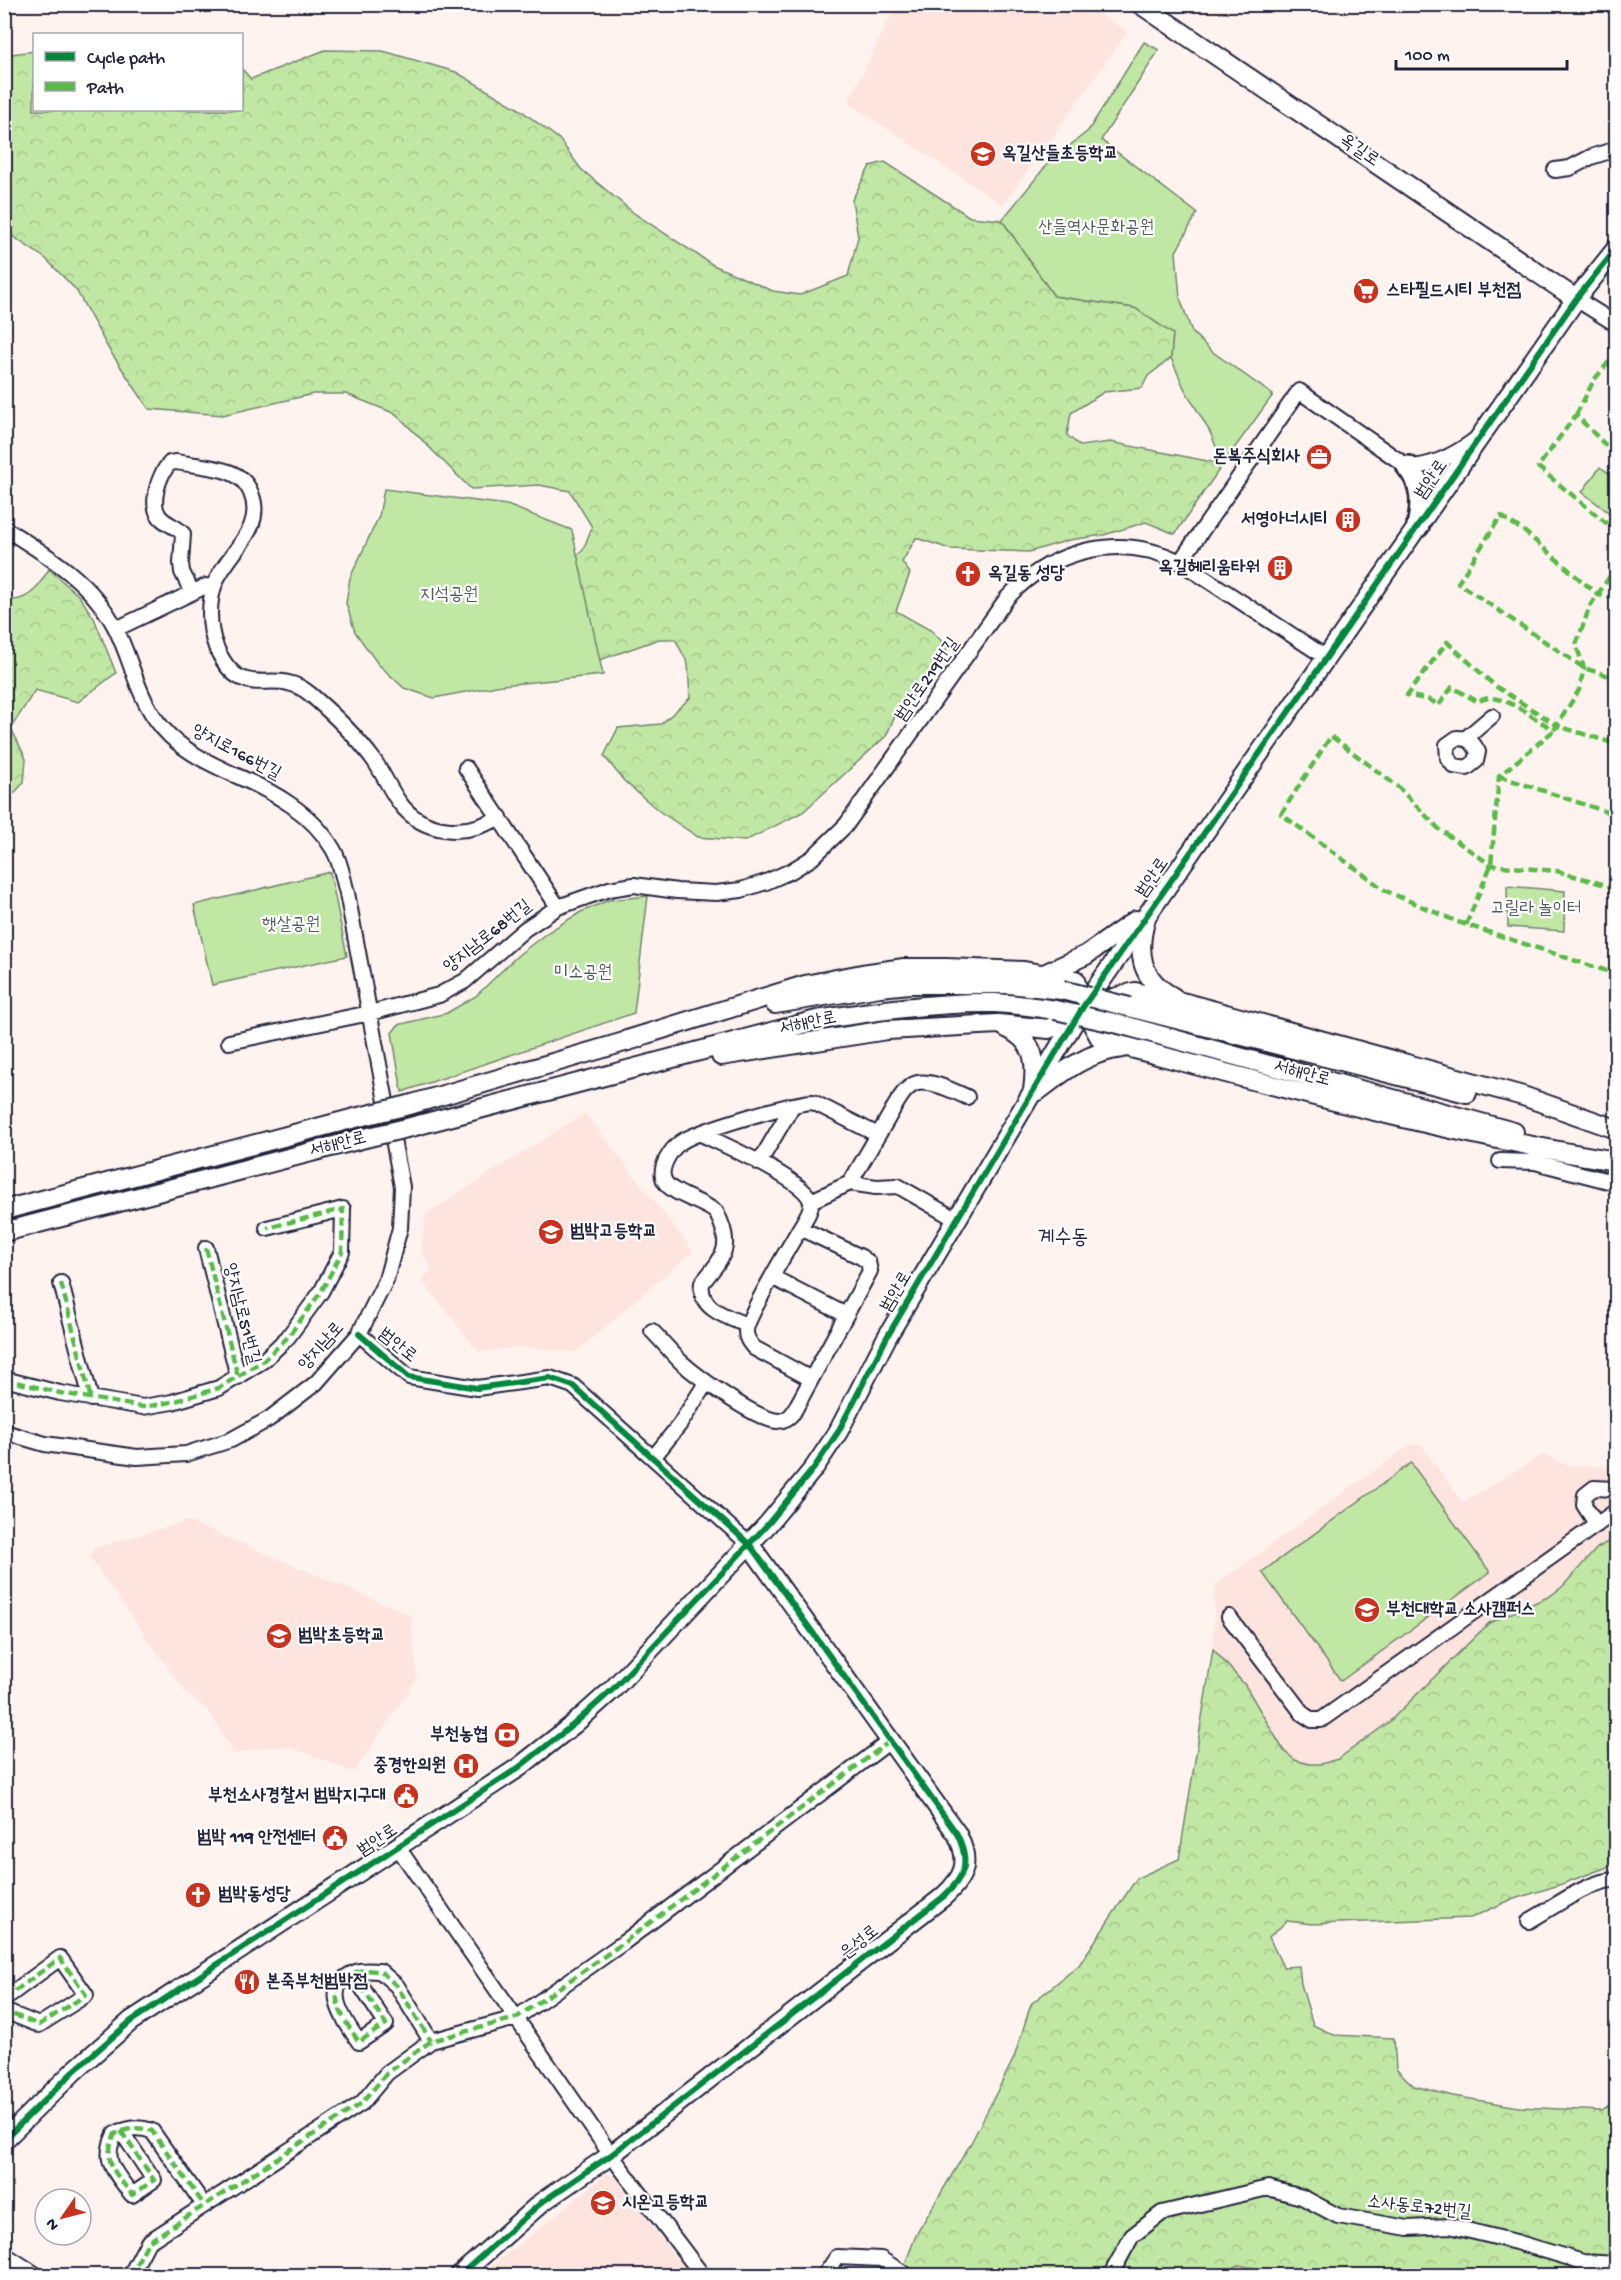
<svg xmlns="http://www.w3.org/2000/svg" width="1621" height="2280" viewBox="0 0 1621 2280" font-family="'Gochi Hand','Poor Story',sans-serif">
  <defs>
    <pattern id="forest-crowns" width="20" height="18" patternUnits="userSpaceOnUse" patternTransform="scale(1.5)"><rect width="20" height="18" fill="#c0e7a3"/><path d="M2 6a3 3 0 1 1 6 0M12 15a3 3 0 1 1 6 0" fill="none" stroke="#a5c68d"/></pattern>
  </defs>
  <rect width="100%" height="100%" fill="#fff3f0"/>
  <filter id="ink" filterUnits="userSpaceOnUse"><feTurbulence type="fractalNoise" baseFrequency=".0167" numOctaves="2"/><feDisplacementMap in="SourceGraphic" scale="12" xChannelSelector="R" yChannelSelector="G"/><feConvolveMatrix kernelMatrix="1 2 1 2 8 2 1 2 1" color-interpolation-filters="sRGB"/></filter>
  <g filter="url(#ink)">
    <path fill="#fee4de" d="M 898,5 L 1084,5 L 1128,32 L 1003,205 L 848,103 L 890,17 Z
      M 585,1113 L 693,1251 L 576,1352 L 520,1347 L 479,1352 L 421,1280 L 432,1269 L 421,1251 L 426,1214 Z
      M 1410,1445 L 1421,1445 L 1463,1502 L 1543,1455 L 1566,1465 L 1616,1467 L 1616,1537 L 1597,1548 L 1562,1587 L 1550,1596 L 1489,1623 L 1390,1722 L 1358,1747 L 1338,1759 L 1321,1764 L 1309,1764 L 1295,1760 L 1284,1751 L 1245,1685 L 1213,1649 L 1215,1585 Z
      M 188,1521 L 411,1615 L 417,1679 L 354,1772 L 290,1747 L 265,1747 L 235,1754 L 207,1709 L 187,1694 L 89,1557 L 95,1548 Z
      M 607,2174 L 616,2175 L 677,2260 L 687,2258 L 699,2276 L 479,2276 Z"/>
    <path fill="url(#forest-crowns)" stroke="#71846f" stroke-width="1.5" d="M 325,50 L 383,51 L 456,72 L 519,109 L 559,139 L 581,169 L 635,214 L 713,265 L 773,291 L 800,295 L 848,276 L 858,237 L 852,200 L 870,166 L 885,162 L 970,217 L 1002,220 L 1054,296 L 1135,308 L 1173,334 L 1171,358 L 1148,376 L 1142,388 L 1104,392 L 1071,413 L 1067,435 L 1080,446 L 1110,442 L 1223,464 L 1175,534 L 1146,522 L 1104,535 L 1069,540 L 1029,552 L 950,549 L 916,538 L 902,562 L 910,573 L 896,611 L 932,631 L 948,648 L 915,693 L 897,712 L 886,736 L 803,812 L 745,841 L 698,837 L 659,811 L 624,781 L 604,756 L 618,728 L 661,724 L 690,698 L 688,664 L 675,639 L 659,639 L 577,668 L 549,581 L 583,550 L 592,527 L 570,491 L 539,485 L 471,489 L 396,414 L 346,394 L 313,394 L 223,415 L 149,409 L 108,348 L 76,290 L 46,259 L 5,231 L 4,55 L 34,51 L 34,110 L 242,110 L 242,69 L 251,79 Z
      M 49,569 L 79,596 L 94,618 L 116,673 L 78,702 L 35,690 L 11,728 L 26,759 L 24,782 L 5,804 L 5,600 C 30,602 37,588 49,569 Z
      M 1616,1537 L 1616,1864 L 1559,1885 L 1508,1901 L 1471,1918 L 1312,1924 L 1287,1921 L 1269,1937 L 1283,1967 L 1299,1966 L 1301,1984 L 1313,2025 L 1334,2035 L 1394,2038 L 1396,2069 L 1414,2086 L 1453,2096 L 1519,2107 L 1602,2111 L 1616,2101 L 1616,2275 L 1283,2276 L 1276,2272 L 1239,2265 L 1218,2276 L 900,2276 L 917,2233 L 971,2143 L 1014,2058 L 1031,2004 L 1079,1965 L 1137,1878 L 1179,1859 L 1213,1649 L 1245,1685 L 1284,1751 L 1295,1760 L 1309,1764 L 1321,1764 L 1338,1759 L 1389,1722 L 1489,1623 L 1550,1596 L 1562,1587 L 1597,1548 Z"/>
    <path fill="#c0e7a3" stroke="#71846f" stroke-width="1.5" d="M 1144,42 L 1159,50 L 1101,140 L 1197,213 L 1176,252 L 1180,298 L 1192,332 L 1210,350 L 1273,395 L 1223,464 L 1210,432 L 1184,388 L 1171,358 L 1173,334 L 1135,308 L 1054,296 L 1002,220 L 1049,162 L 1088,131 Z
      M 1600,467 L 1616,478 L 1616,518 L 1582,492 Z
      M 384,489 L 507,505 L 572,530 L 603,675 L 502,685 L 434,698 L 404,688 L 378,664 L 355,632 L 346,603 L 350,578 L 379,516 Z
      M 330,872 L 347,956 L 212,985 L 194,905 Z
      M 1507,886 L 1565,891 L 1564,931 L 1508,927 Z
      M 648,896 L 634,1013 L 402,1092 L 392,1033 L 398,1025 L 447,1013 L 476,996 L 517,956 L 548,932 L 581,912 L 609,900 Z
      M 1411,1463 L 1490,1572 L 1341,1681 L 1262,1572 Z"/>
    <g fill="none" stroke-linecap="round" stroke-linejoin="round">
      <g stroke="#22223b" stroke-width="18">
        <path id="street" d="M 1555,170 L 1570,168 L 1591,157 L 1616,149
          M 1576,299 L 1616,324
          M 4,528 C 47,555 91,581 115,627 C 135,666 137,704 170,736 C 189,754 213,765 237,776 C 274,792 312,813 333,849 C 341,862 343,879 347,893 L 402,1187 L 400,1228 L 386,1280 L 359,1334 L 316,1383 L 269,1419 L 231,1440 L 186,1454 L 137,1457 L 45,1444 L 4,1432
          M 1180,562 L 1299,391 L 1408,467 C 1432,467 1456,454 1475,440
          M 192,592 L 182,572 L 181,563 L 183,534 C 177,526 167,525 160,517 C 149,504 159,474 170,463 L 176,462 C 193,465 212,466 229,472 C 240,476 247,483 251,493 C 266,529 229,551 216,581 C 208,601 208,626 216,647 C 243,708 273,663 310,694 C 332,713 356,736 373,759 C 383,773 389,788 399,802 C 423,835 466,837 500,817
          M 116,629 L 206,586
          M 1457,738 C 1469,738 1473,742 1478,752 L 1476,761 L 1467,768 L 1454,766 L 1448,758 L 1447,745 Z
          M 1466,738 L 1492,716
          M 466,768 L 558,907
          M 229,1042 L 370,1013 L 439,995 L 465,981 L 525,929 L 558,907 L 609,889 L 634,885 L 677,891 L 716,893 L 741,890 L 766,882 L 791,871 L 812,858 L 846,825 L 1007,598 C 1052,549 1120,532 1180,562 L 1327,658
          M 1500,1161 L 1535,1162 L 1616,1183
          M 759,1163 L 793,1105
          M 850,1183 L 878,1135
          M 811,1201 L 850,1183 L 876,1187 L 898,1186 L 957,1220
          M 800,1228 C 791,1244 745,1320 746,1332 C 746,1339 750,1343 754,1348 L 811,1379
          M 206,1248 L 238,1377
          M 772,1277 L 846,1315
          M 61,1283 L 91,1399
          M 747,1325 C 727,1317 698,1309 702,1283 C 724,1256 734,1246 716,1212 C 704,1202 672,1194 665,1182 C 657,1169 671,1149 681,1142 C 699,1130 791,1103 813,1102 L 878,1135 C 910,1083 905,1068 967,1097
          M 652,1331 C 662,1341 671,1352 681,1362 C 699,1378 754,1418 777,1421 C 784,1421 789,1418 793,1413 L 870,1271 L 868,1262 L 861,1257 L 800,1228 C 804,1221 812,1210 811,1202 C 807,1181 722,1144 701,1134
          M 359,1334 L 409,1377 L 477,1388 L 550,1378 L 573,1386 L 750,1545
          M 4,1379 L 60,1393 L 143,1407 L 172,1402 L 219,1388 L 264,1360 L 288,1337 L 321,1292 L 342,1252 L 343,1209 L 267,1228
          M 653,1458 L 680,1424 L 706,1383
          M 1597,1525 L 1584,1505 L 1585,1495 L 1594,1488 L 1616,1489
          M 1229,1617 L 1303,1714 L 1312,1720 L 1321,1720 L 1616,1511
          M 397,1846 L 611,2155 L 703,2276
          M 1529,1921 C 1551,1909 1593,1878 1616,1880
          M 353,1974 L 386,2024 L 359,2042 C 345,2021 318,1986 356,1972 C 363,1969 373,1971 380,1971 L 397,1986 L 431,2041
          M 4,1999 L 60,1958 L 86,1995 L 39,2025 L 12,2014
          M 121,2131 L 154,2180 L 132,2195 C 116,2173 101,2162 115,2134 C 129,2128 137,2126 152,2131 L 204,2205
          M 4,2254 L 38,2276
          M 130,2276 L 148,2242 L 362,2103 L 387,2073 L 431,2041 L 516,2018 L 623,1943 L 890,1741
          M 824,2276 L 837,2257 L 881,2259 L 908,2276
          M 1110,2276 L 1132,2236 L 1162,2213 L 1268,2188 L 1302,2197 L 1338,2216 L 1408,2228 L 1450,2226 L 1516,2242 L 1583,2262 L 1616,2264"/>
      </g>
      <g stroke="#22223b" stroke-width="22">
        <path id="secondary" d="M 1140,4 L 1576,299
          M 1146,918 C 1136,952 1140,979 1173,997
          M 1044,974 L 1086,955 L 1136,920
          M 775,1004 L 880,987 L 909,984 L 1009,984 L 1062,990
          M 1083,1007 L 1101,1040 C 1272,1085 1442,1133 1616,1161
          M 1129,1007 L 1467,1093
          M 1119,1024 L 1514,1132
          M 1005,1027 C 1035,1041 1037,1060 1033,1091
          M 627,1040 L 805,985 L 862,974 L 904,968 L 946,968 L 1024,971 L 1075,980 L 1083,1007 L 1135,992 L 1186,1003 L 1523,1096 L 1616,1129
          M 721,1056 L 887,1030 L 998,1024 L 1049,1029 L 1079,1010
          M 1038,1091 C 1064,1071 1088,1052 1122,1048
          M 409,1105 L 638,1038
          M 411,1127 L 817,1020 C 875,1011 936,1002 995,1003 C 1015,1004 1035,1007 1055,1010
          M 4,1210 L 359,1117
          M 4,1232 L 365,1138
          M 4,2140 L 74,2071 L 131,2021 L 518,1768 L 574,1724 L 612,1690 L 768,1524 L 814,1468 L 838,1432 L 887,1337 L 1083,1007 L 1576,299 L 1616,249
          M 459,2276 L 542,2202 L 611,2155 L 943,1897 C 965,1877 971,1862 957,1834 L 750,1545"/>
      </g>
      <g stroke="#22223b" stroke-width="26">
        <path id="primary" d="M 1408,467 C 1423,485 1423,503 1418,526"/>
      </g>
      <use href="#street" stroke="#fff" stroke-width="14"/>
      <use href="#secondary" stroke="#fff" stroke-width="18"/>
      <use href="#primary" stroke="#fff" stroke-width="21"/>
      <g stroke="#22223b" stroke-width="22" stroke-linecap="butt">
        <path id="secondary-bridge" d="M 1062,990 L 1129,1007
          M 1055,1010 L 1119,1024
          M 359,1117 L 409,1105
          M 365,1138 L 411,1127"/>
      </g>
      <use href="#secondary-bridge" stroke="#fff" stroke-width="18"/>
      <path stroke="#58b947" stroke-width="4.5" stroke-dasharray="9 4.5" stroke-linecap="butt" d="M 1576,415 L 1594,380 L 1616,353
        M 1616,456 L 1576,415 L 1538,467 L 1616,531
        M 1616,598 L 1598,595 L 1525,532 L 1501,516 L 1458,583 L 1584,668 L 1616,678
        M 1554,730 L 1579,690 L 1584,668 L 1576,645 L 1590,606 L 1616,567
        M 1499,776 L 1616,815
        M 1616,888 L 1557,871 L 1491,865 L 1439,829 L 1398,787 L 1331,736 L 1281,814 L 1386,891 L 1458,922 L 1616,974
        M 1466,925 L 1491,865 L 1499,776 L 1552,732 L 1546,725 C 1528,715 1497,688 1478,702 L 1452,687 L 1439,705 L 1430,700 L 1407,695 L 1447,642 L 1495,686 L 1558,726 L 1616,744
        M 206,1248 L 238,1377
        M 61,1283 L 91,1399
        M 4,1379 L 60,1393 L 143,1407 L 172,1402 L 219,1388 L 264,1360 L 288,1337 L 321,1292 L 342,1252 L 343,1209 L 267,1228
        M 353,1974 L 386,2024 L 359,2042 C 345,2021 318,1986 356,1972 C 363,1969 373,1971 380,1971 L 397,1986 L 431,2041
        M 4,1999 L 60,1958 L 86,1995 L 39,2025 L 12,2014
        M 121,2131 L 154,2180 L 132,2195 C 116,2173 101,2162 115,2134 C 129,2128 137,2126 152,2131 L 204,2205
        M 130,2276 L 148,2242 L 362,2103 L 387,2073 L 431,2041 L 516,2018 L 623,1943 L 890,1741"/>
      <g stroke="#fff" stroke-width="10">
        <path id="cycleway" d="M 359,1334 L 409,1377 L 477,1388 L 550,1378 L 573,1386 L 750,1545 L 957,1834 C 971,1862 965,1877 943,1897 L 611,2155 L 542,2202 L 459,2276
          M 4,2140 L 74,2071 L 131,2021 L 518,1768 L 574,1724 L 612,1690 L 768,1524 L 814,1468 L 838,1432 L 887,1337 L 1083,1007 L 1576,299 L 1616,249"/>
      </g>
      <use href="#cycleway" stroke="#00873e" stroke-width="6"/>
    </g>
  </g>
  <defs>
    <g id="school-disc" transform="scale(1.35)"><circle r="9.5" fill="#c8321e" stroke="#fff"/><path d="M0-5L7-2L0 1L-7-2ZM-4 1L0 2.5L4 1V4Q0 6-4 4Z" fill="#fff"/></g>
    <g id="supermarket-disc" transform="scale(1.35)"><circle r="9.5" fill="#c8321e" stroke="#fff"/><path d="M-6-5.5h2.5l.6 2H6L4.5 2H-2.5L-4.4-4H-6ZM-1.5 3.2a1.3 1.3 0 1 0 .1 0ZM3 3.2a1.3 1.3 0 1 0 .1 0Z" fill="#fff"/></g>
    <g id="office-disc" transform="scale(1.35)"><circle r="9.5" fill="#c8321e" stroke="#fff"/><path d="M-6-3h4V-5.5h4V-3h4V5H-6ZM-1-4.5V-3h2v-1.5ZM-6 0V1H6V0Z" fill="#fff"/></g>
    <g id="building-disc" transform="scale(1.35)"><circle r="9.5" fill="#c8321e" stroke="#fff"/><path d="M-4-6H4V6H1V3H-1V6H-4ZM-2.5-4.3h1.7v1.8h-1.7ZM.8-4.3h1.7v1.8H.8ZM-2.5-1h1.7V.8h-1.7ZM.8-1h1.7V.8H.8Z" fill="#fff"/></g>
    <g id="church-disc" transform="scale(1.35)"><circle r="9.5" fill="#c8321e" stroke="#fff"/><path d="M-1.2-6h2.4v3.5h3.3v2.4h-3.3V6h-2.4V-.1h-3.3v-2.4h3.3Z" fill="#fff"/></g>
    <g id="university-disc" transform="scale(1.35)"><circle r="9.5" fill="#c8321e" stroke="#fff"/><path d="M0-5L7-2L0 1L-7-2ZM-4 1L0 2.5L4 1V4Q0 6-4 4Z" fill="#fff"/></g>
    <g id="bank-disc" transform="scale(1.35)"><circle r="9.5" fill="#c8321e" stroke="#fff"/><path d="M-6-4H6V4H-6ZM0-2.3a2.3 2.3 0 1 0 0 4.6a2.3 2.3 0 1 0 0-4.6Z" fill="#fff"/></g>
    <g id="hospital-disc" transform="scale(1.35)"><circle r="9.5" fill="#c8321e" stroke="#fff"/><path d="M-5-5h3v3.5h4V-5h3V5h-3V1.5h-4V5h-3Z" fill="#fff"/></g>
    <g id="civic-disc" transform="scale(1.35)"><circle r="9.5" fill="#c8321e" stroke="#fff"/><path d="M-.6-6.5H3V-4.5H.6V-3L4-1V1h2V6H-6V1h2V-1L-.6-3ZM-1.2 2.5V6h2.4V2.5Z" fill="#fff"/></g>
    <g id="restaurant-disc" transform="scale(1.35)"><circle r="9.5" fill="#c8321e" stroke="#fff"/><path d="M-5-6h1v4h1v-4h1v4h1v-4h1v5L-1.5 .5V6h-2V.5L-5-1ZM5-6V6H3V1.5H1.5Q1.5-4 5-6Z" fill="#fff"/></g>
  </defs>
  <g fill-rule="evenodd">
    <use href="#school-disc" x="983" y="154"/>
    <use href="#supermarket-disc" x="1366" y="291"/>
    <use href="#office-disc" x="1319" y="457"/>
    <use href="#building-disc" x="1348" y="520"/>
    <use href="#building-disc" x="1280" y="568"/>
    <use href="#church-disc" x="968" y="574"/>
    <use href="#school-disc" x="551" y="1232"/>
    <use href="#university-disc" x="1367" y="1610"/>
    <use href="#school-disc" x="279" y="1636"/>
    <use href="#bank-disc" x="507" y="1735"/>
    <use href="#hospital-disc" x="466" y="1766"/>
    <use href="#civic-disc" x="406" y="1796"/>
    <use href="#civic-disc" x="335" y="1838"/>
    <use href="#church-disc" x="198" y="1895"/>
    <use href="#restaurant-disc" x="247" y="1982"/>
    <use href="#school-disc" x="603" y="2203"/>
  </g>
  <g text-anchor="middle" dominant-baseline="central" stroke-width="4.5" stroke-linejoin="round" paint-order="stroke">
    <g font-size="18" fill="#22223b" stroke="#fff">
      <text transform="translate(1359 151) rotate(34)">옥길로</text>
      <text transform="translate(1432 480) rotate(-55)">범안로</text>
      <text transform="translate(928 680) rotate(-55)">범안로219번길</text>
      <text transform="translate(236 753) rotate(28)">양지로166번길</text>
      <text transform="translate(1153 878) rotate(-55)">범안로</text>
      <text transform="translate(488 937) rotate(-38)">양지남로68번길</text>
      <text transform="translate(808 1024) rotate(-12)">서해안로</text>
      <text transform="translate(1302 1074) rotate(15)">서해안로</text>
      <text transform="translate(338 1145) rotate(-14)">서해안로</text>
      <text transform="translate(897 1292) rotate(-59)">범안로</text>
      <text transform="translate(241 1314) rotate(76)">양지남로51번길</text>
      <text transform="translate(397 1346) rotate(39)">범안로</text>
      <text transform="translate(322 1347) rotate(-48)">양지남로</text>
      <text transform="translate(378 1841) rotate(-33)">범안로</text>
      <text transform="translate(860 1943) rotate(-38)">은성로</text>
      <text transform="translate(1419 2208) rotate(6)">소사동로72번길</text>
    </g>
    <g font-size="18" font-weight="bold" fill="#22223b" stroke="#fff" text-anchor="start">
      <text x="1002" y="154">옥길산들초등학교</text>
      <text x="1386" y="291">스타필드시티 부천점</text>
      <text x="1300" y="457" text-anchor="end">돈복주식회사</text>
      <text x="1328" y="520" text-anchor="end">서영아너시티</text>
      <text x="1260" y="568" text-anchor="end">옥길헤리움타워</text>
      <text x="988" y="574">옥길동 성당</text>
      <text x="570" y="1232">범박고등학교</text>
      <text x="1386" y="1610">부천대학교 소사캠퍼스</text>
      <text x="298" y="1636">범박초등학교</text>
      <text x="488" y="1735" text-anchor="end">부천농협</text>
      <text x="446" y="1766" text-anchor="end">중경한의원</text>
      <text x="386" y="1796" text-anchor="end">부천소사경찰서 범박지구대</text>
      <text x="316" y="1838" text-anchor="end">범박 119 안전센터</text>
      <text x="218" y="1895">범박동성당</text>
      <text x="266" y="1982">본죽부천범박점</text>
      <text x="622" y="2203">시온고등학교</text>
    </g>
    <g font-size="18" fill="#515d5a" stroke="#fff">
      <text x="1096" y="228">산들역사문화공원</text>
      <text x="449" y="595">지석공원</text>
      <text x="1536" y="909">고릴라 놀이터</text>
      <text x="291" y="925">햇살공원</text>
      <text x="583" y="973">미소공원</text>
    </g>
    <g font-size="21" fill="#22223b" stroke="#fff">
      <text x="1063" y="1239">계수동</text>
    </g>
  </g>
  <rect width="1621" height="2280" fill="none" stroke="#fff" stroke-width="24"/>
  <rect x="12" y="12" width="1597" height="2256" fill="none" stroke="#22223b" stroke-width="2" filter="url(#ink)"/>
  <rect x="33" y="33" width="210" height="78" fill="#ffffff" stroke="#a7a7b1" stroke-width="1.5"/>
  <rect x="45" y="52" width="30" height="9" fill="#00873e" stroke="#a7a7b1" stroke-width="1.5"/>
  <text x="87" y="63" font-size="18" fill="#22223b">Cycle path</text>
  <rect x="45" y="82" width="30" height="9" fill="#58b947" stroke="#a7a7b1" stroke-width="1.5"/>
  <text x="87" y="93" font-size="18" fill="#22223b">Path</text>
  <g transform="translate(63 2217) rotate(235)"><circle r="28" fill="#ffffff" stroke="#a7a7b1" stroke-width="1.5"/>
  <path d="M0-4.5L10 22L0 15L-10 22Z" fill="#c8321e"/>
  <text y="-9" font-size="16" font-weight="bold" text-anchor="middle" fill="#22223b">N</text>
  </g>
  <path d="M1396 60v9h171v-9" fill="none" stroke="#22223b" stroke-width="3"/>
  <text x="1405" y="60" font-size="18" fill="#22223b" stroke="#ffffff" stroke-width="4.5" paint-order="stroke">100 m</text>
</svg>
